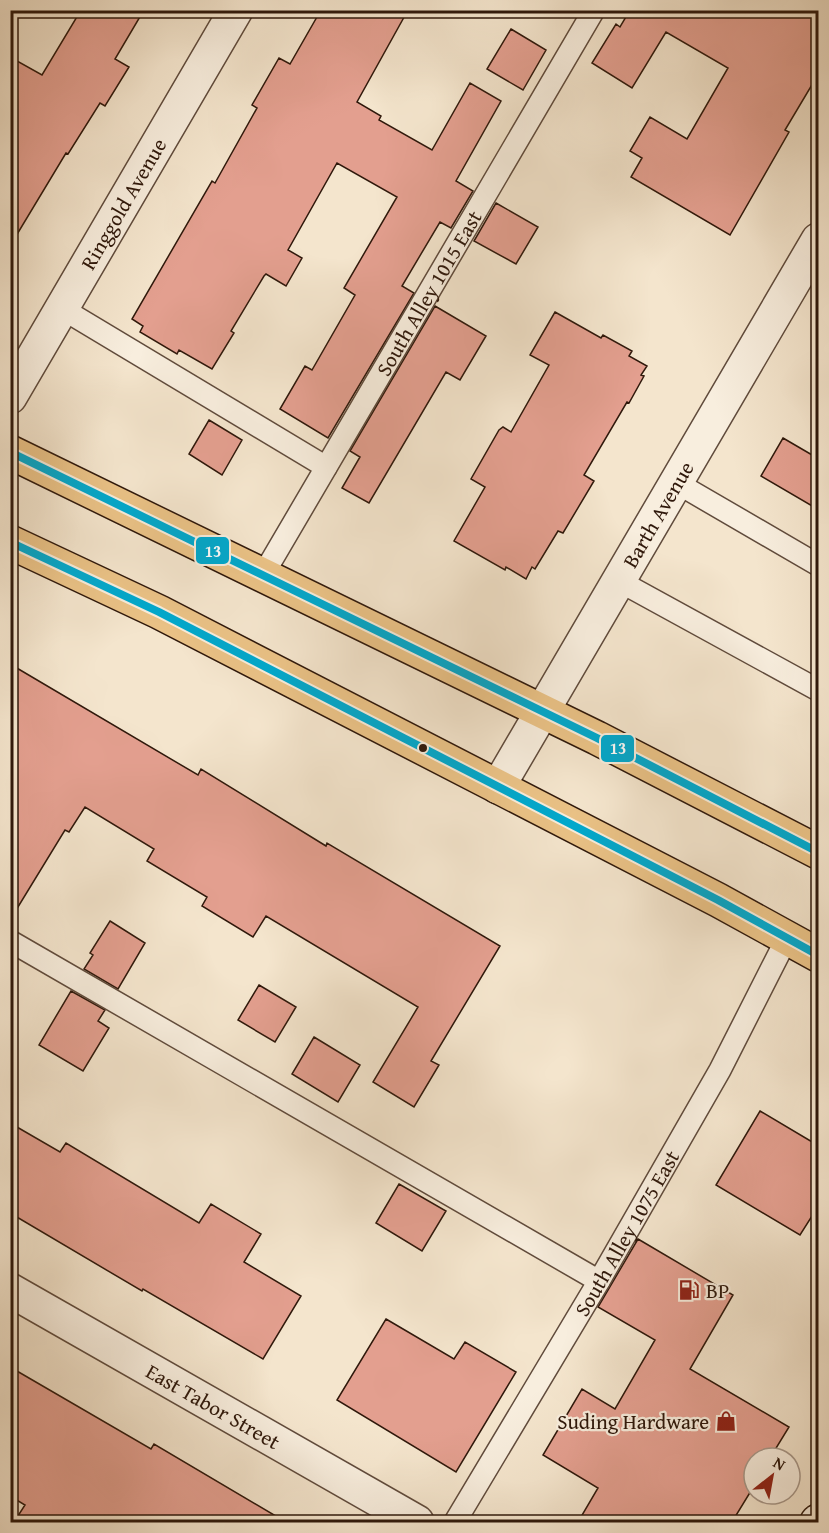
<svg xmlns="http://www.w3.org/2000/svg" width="829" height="1533" viewBox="0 0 829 1533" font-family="'Gentium Book Plus',serif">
  <rect width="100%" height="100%" fill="#f4e5cd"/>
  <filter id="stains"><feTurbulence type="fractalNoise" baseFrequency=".00333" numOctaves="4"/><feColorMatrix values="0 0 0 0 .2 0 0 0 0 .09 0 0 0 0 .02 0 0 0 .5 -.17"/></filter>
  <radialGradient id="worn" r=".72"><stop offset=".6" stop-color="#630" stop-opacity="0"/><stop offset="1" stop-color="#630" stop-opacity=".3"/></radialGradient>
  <path fill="#e39f8f" stroke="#2f180b" stroke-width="1.5" d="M 81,10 L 144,10 L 115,59 L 129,67 L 105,106 L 100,103 L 68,154 L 66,153 L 10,246 L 10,57 L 42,75 Z
    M 321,10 L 408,10 L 357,102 L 381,116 L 379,120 L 432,150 L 470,83 L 501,101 L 456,181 L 473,191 L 451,228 L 440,222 L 402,286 L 414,293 L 328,438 L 280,409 L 305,366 L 312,370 L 355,295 L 344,288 L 397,197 L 337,163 L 288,250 L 302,258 L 286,286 L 266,274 L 264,276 L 231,331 L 234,333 L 212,369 L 179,350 L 177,354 L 140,332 L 143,326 L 132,319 L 212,181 L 215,183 L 257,108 L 252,105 L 279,58 L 290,64 Z
    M 630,10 L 819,10 L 819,73 L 785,130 L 789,132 L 730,235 L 631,177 L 642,158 L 630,151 L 650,117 L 687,139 L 728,68 L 666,32 L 632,88 L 592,63 L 616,24 L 620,27 Z
    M 511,29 L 546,50 L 523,90 L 487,69 Z
    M 496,203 L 538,227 L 516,264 L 474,241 Z
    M 435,306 L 486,336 L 460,380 L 446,372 L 369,503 L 342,488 L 360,457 L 350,451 Z
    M 555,312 L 601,338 L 603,335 L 632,351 L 629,356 L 647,366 L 641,375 L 644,376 L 629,403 L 627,402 L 584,475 L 594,481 L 563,533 L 558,531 L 535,569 L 532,567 L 526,579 L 506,567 L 505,570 L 454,541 L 485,487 L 471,479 L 499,430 L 503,427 L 511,432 L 549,365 L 530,355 Z
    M 209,420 L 242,440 L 222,475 L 189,454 Z
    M 783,438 L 819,459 L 819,510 L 761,476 Z
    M 10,664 L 198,775 L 201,769 L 326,846 L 327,843 L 500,946 L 431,1061 L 439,1065 L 414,1107 L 373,1082 L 418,1007 L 266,916 L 253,937 L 202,906 L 207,897 L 147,861 L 154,849 L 85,807 L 69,832 L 65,830 L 10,920 Z
    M 110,921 L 145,943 L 118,989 L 84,969 L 93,955 L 90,953 Z
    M 259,985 L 296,1007 L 275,1042 L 238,1020 Z
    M 71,991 L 105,1010 L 98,1021 L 109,1028 L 83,1071 L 39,1045 Z
    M 314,1037 L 360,1065 L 338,1102 L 292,1074 Z
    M 760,1111 L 819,1146 L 819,1205 L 800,1235 L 716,1185 Z
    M 10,1123 L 60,1152 L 66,1143 L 199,1223 L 211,1204 L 261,1234 L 244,1262 L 301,1296 L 263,1359 L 143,1289 L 142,1291 L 10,1213 Z
    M 399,1184 L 446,1211 L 422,1251 L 376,1223 Z
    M 638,1239 L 733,1295 L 690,1369 L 789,1427 L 770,1458 L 754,1458 L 754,1486 L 732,1522 L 578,1522 L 598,1488 L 543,1455 L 582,1389 L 615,1409 L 655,1340 L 598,1307 Z
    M 386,1319 L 454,1359 L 465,1342 L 516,1372 L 456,1472 L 337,1400 Z
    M 10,1367 L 151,1449 L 154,1444 L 286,1522 L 14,1522 L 25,1505 L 10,1496 Z"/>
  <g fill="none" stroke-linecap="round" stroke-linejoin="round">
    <g stroke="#604b3c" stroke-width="24">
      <g id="service">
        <path d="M 61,308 L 326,467"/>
        <path d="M 677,483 L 818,565"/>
        <path id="s1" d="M 263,575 L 594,10"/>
        <path d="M 619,581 L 818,690"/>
        <path d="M 10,941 L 599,1281"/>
        <path id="s2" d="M 455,1522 L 599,1281 L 720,1070 L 787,938"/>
      </g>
    </g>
    <g stroke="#604b3c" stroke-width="36">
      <g id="minor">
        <path id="s3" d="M 10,397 L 236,10"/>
        <path id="s4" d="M 498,787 L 818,240"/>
        <path id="s5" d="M 10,1290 L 417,1522"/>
      </g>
    </g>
    <g stroke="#2f180b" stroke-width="36">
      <path id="secondary" d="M 817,1522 L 818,1521"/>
    </g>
    <g stroke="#2f180b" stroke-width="36">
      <path id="primary" d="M 10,452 L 597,738 L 818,852
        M 10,542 L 159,612 L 718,900 L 818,955"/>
    </g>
    <use href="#service" stroke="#f8eede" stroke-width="21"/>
    <use href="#minor" stroke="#f8eede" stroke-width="33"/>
    <use href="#secondary" stroke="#f8eede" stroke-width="33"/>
    <use href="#primary" stroke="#eac286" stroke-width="33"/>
    <g stroke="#f8eede" stroke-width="12">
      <path id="bus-1" d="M 10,452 L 597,738 L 818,852
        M 10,542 L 159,612 L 718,900 L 818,955"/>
    </g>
    <use href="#bus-1" stroke="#00a9ce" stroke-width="8"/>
  </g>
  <defs>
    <g id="fuel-bare" transform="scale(1.62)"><path d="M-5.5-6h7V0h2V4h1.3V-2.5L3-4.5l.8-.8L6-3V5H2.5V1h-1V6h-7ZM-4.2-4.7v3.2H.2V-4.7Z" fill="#8f2418" stroke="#f8eede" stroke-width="2.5" paint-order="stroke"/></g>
    <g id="shop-bare" transform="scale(1.62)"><path d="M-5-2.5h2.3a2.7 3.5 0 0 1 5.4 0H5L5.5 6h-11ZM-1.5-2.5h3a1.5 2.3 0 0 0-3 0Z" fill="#8f2418" stroke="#f8eede" stroke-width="2.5" paint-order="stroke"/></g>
  </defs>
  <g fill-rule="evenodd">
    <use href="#fuel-bare" x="689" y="1290"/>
    <use href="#shop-bare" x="726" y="1421"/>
  </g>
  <circle fill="#2f180b" stroke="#f8eede" stroke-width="2" cx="423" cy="748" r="5"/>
  <g text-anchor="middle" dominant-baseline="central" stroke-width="4.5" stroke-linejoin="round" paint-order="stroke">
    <g font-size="21" fill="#2f180b" stroke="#f8eede">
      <text stroke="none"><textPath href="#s3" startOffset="224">Ringgold Avenue</textPath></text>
      <text stroke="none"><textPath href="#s1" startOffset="327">South Alley 1015 East</textPath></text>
      <text stroke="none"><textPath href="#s4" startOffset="316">Barth Avenue</textPath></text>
      <text stroke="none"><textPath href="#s2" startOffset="336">South Alley 1075 East</textPath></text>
      <text stroke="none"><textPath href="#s5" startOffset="234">East Tabor Street</textPath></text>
    </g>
    <g font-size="21" fill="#2f180b" stroke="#f8eede" text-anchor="start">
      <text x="706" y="1290">BP</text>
      <text x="709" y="1421" text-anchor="end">Suding Hardware</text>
    </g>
  </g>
  <g stroke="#f8eede" stroke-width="2">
    <rect x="195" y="536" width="35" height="29" rx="6" fill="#00a9ce"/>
    <rect x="600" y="734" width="35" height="29" rx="6" fill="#00a9ce"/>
  </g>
  <g font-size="16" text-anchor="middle" font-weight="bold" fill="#fff">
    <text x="213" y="557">13</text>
    <text x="618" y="754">13</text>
  </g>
  <rect width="829" height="1533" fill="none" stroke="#f4e5cd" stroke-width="36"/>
  <rect x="12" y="12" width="805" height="1509" fill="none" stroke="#2f180b" stroke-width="3"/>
  <rect x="18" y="18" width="793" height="1497" fill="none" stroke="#2f180b" stroke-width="1.5"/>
  <g transform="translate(772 1476) rotate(31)"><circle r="28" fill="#f8eede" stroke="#a8988a" stroke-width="1.5"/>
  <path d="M0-4.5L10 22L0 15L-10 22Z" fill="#8f2418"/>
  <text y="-9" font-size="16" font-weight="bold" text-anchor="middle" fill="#2f180b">N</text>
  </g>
  <rect width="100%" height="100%" filter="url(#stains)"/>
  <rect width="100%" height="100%" fill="url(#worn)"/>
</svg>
